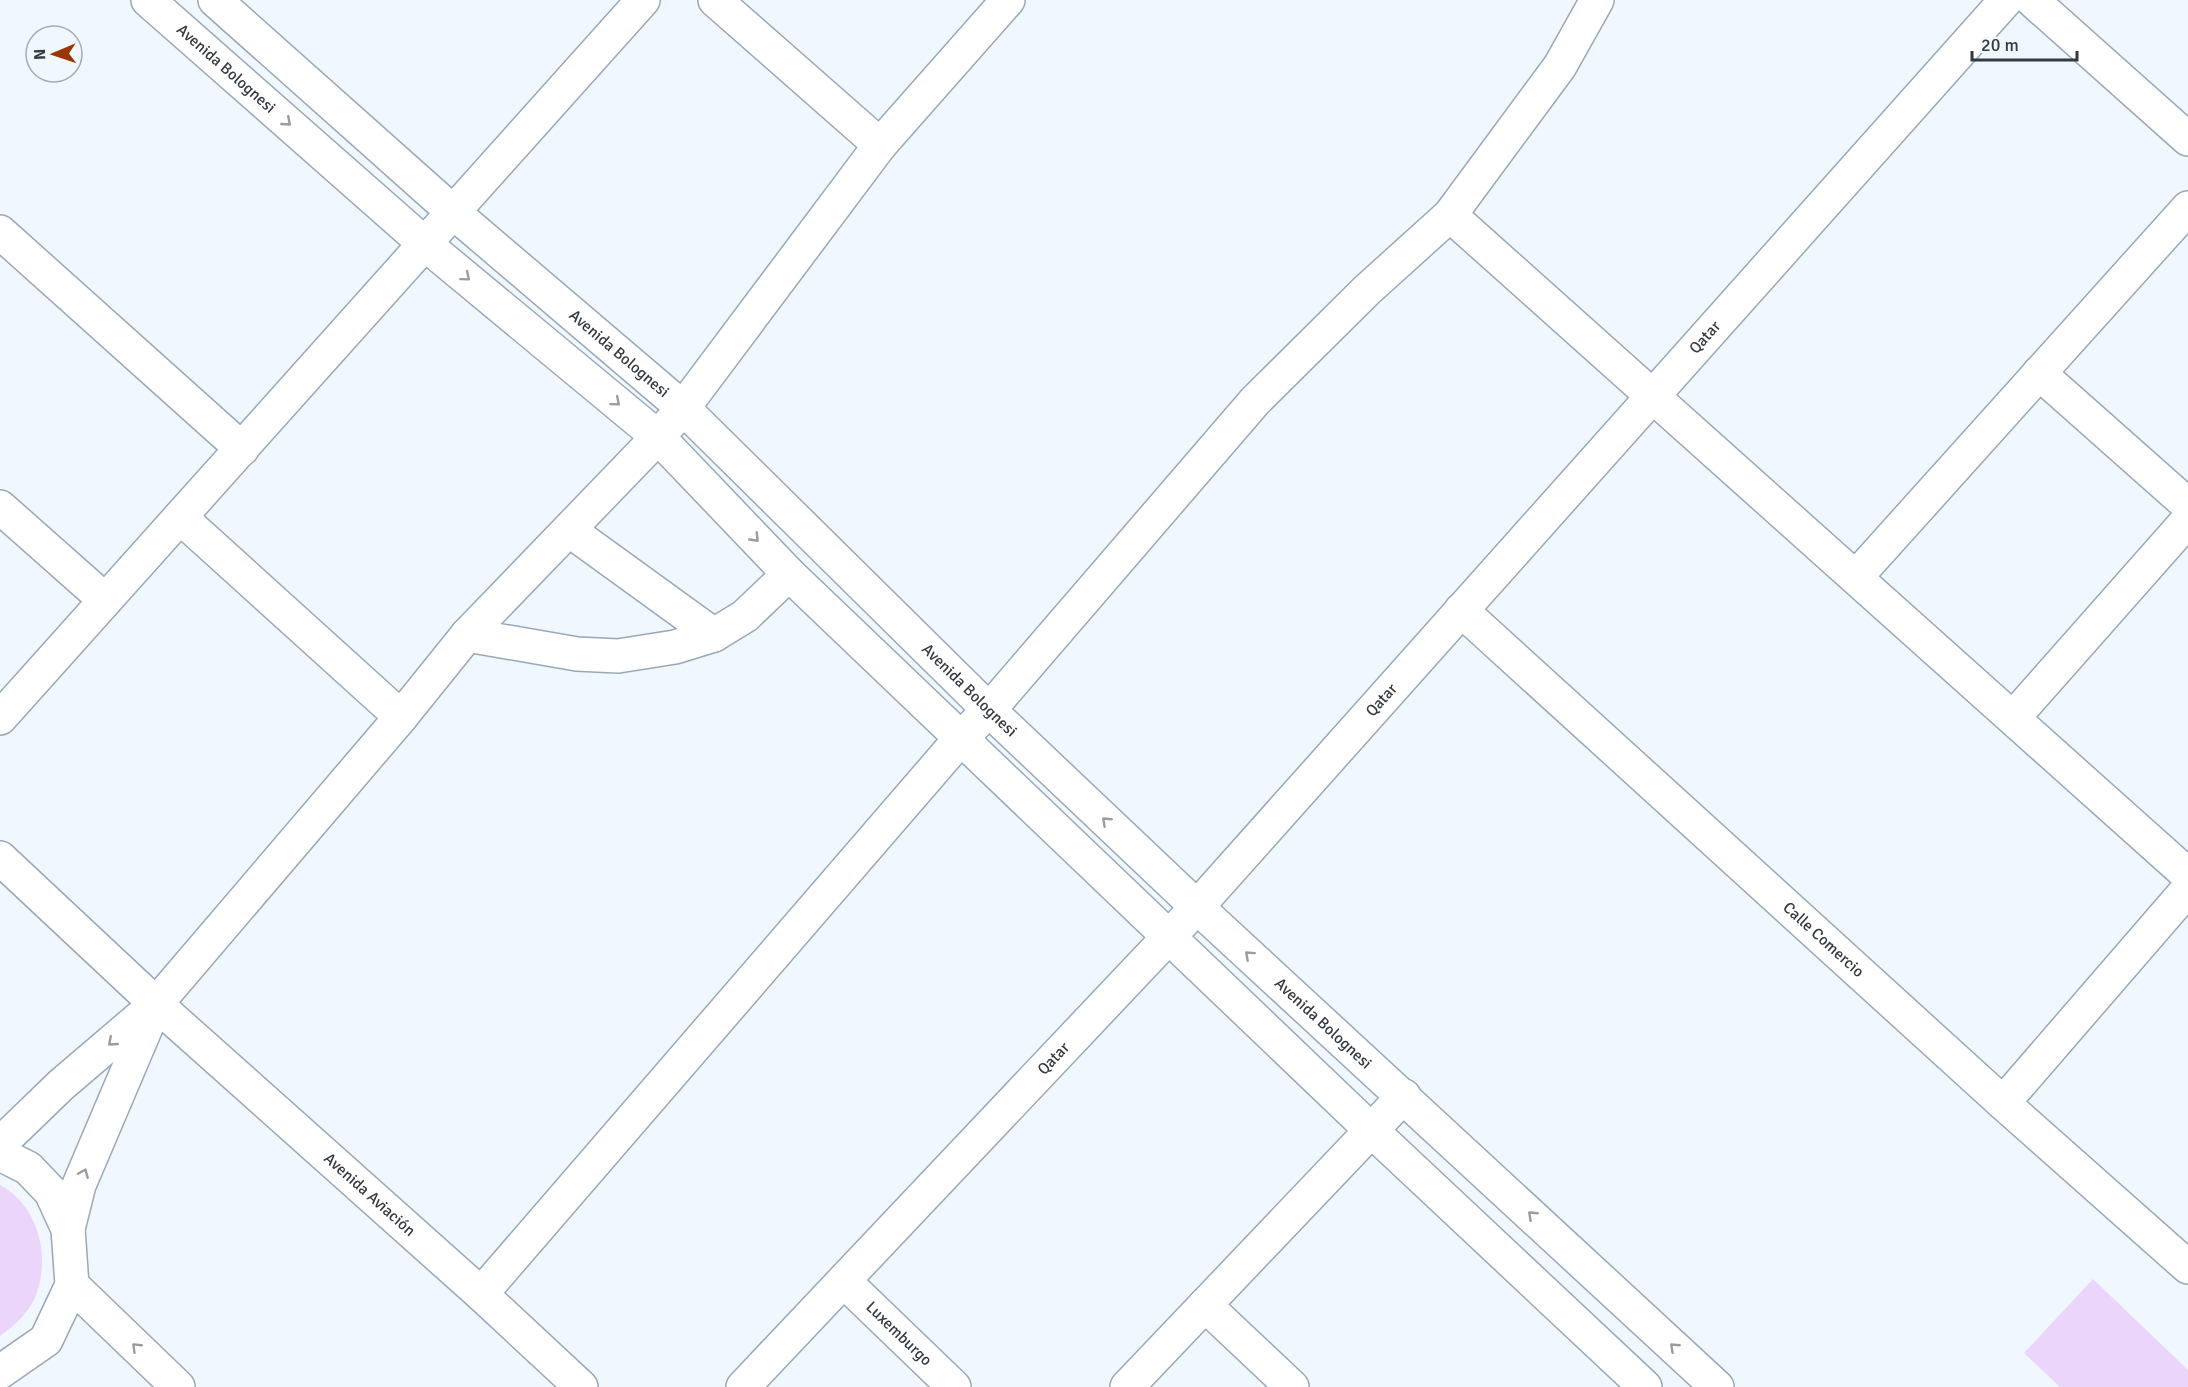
<svg xmlns="http://www.w3.org/2000/svg" width="2188" height="1387" viewBox="0 0 2188 1387" font-family="Signika,sans-serif">
  <rect width="100%" height="100%" fill="#f0f7fe"/>
  <path fill="#ecd5fa" d="M 0,1185 C 38,1205 51,1256 36,1295 C 29,1313 15,1325 0,1336 Z
    M 2093,1279 L 2188,1370 L 2188,1387 L 2060,1387 L 2024,1353 Z"/>
  <g fill="none" stroke-linecap="round" stroke-linejoin="round">
    <g stroke="#99a8b9" stroke-width="36">
      <g id="minor">
        <path id="s1" d="M 148,0 L 425,244 L 658,437 L 789,574 L 1371,1130 L 1645,1387"/>
        <path id="s2" d="M 215,0 L 453,212 L 683,408 L 989,710 L 1197,907 L 1717,1387"/>
        <path d="M 715,0 L 880,145"/>
        <path d="M 2032,0 L 2188,139"/>
        <path d="M 1450,215 L 2188,875"/>
        <path d="M 0,232 L 242,449"/>
        <path d="M 2039,373 L 2188,505"/>
        <path d="M 0,507 L 105,600"/>
        <path d="M 180,517 L 401,717"/>
        <path d="M 569,530 L 714,635"/>
        <path d="M 1856,577 L 2188,208"/>
        <path id="s3" d="M 1461,610 L 2003,1103 L 2188,1267"/>
        <path d="M 467,635 L 577,654 L 618,656 L 675,647 L 714,635 L 745,616 L 789,574"/>
        <path d="M 0,718 L 643,0"/>
        <path d="M 2013,718 L 2188,520"/>
        <path id="s4" d="M 0,858 L 156,1004 L 481,1294 L 581,1387"/>
        <path d="M 2003,1103 L 2188,889"/>
        <path d="M 0,1144 L 61,1085 L 156,1004 L 401,717 L 467,635 L 658,437 L 683,408 L 880,145 L 1008,0"/>
        <path d="M 68,1229 L 79,1185 L 153,1011"/>
        <path id="s5" d="M 844,1281 L 954,1387"/>
        <path d="M 481,1294 L 961,738 L 989,710 L 1255,401 L 1367,290 L 1450,215 L 1560,66 L 1597,0"/>
        <path d="M 1205,1305 L 1292,1387"/>
        <path id="s6" d="M 743,1387 L 1197,907 L 2006,0"/>
        <path d="M 1127,1387 L 1404,1096"/>
      </g>
    </g>
    <g stroke="#99a8b9" stroke-width="36">
      <path id="major" d="M 0,1154 L 28,1168 L 51,1192 L 68,1229 L 72,1285 L 46,1340 L 0,1372
        M 72,1285 L 178,1387"/>
    </g>
    <use href="#minor" stroke="#fff" stroke-width="33"/>
    <use href="#major" stroke="#fff" stroke-width="33"/>
  </g>
  <defs><path id="oneway-chevron" d="M-2-3.5L2.5 0L-2 3.5" fill="none" stroke-width="1.6" stroke-linecap="round" stroke-linejoin="round" transform="scale(1.5)"/></defs>
  <g stroke="#9a9ca0">
    <use href="#oneway-chevron" transform="translate(287 122) rotate(41)"/>
    <use href="#oneway-chevron" transform="translate(466 277) rotate(40)"/>
    <use href="#oneway-chevron" transform="translate(616 402) rotate(40)"/>
    <use href="#oneway-chevron" transform="translate(755 538) rotate(46)"/>
    <use href="#oneway-chevron" transform="translate(1106 821) rotate(-137)"/>
    <use href="#oneway-chevron" transform="translate(1249 955) rotate(-138)"/>
    <use href="#oneway-chevron" transform="translate(112 1042) rotate(139)"/>
    <use href="#oneway-chevron" transform="translate(84 1173) rotate(-67)"/>
    <use href="#oneway-chevron" transform="translate(1532 1215) rotate(-137)"/>
    <use href="#oneway-chevron" transform="translate(136 1347) rotate(-136)"/>
    <use href="#oneway-chevron" transform="translate(1674 1347) rotate(-137)"/>
  </g>
  <g text-anchor="middle" dominant-baseline="central" stroke-width="6" stroke-linejoin="round" paint-order="stroke">
    <g font-size="16" fill="#343a41" stroke="#f0f7fe">
      <text stroke="none"><textPath href="#s1" startOffset="104">Avenida Bolognesi</textPath></text>
      <text stroke="none"><textPath href="#s6" startOffset="1424">Qatar</textPath></text>
      <text stroke="none"><textPath href="#s2" startOffset="537">Avenida Bolognesi</textPath></text>
      <text stroke="none"><textPath href="#s2" startOffset="1023">Avenida Bolognesi</textPath></text>
      <text stroke="none"><textPath href="#s6" startOffset="938">Qatar</textPath></text>
      <text stroke="none"><textPath href="#s3" startOffset="490">Calle Comercio</textPath></text>
      <text stroke="none"><textPath href="#s2" startOffset="1509">Avenida Bolognesi</textPath></text>
      <text stroke="none"><textPath href="#s6" startOffset="452">Qatar</textPath></text>
      <text stroke="none"><textPath href="#s4" startOffset="500">Avenida Aviación</textPath></text>
      <text stroke="none"><textPath href="#s5" startOffset="76">Luxemburgo</textPath></text>
    </g>
  </g>
  <g transform="translate(54 54) rotate(268)"><circle r="28" fill="#f0f7fe" stroke="#a5abb2" stroke-width="1.5"/>
  <path d="M0-4.5L10 22L0 15L-10 22Z" fill="#9a3600"/>
  <text y="-9" font-size="16" font-weight="bold" text-anchor="middle" fill="#343a41">N</text>
  </g>
  <path d="M1972 51v9h105v-9" fill="none" stroke="#343a41" stroke-width="3"/>
  <text x="1981" y="51" font-size="18" fill="#343a41" stroke="#f0f7fe" stroke-width="4.5" paint-order="stroke">20 m</text>
</svg>
